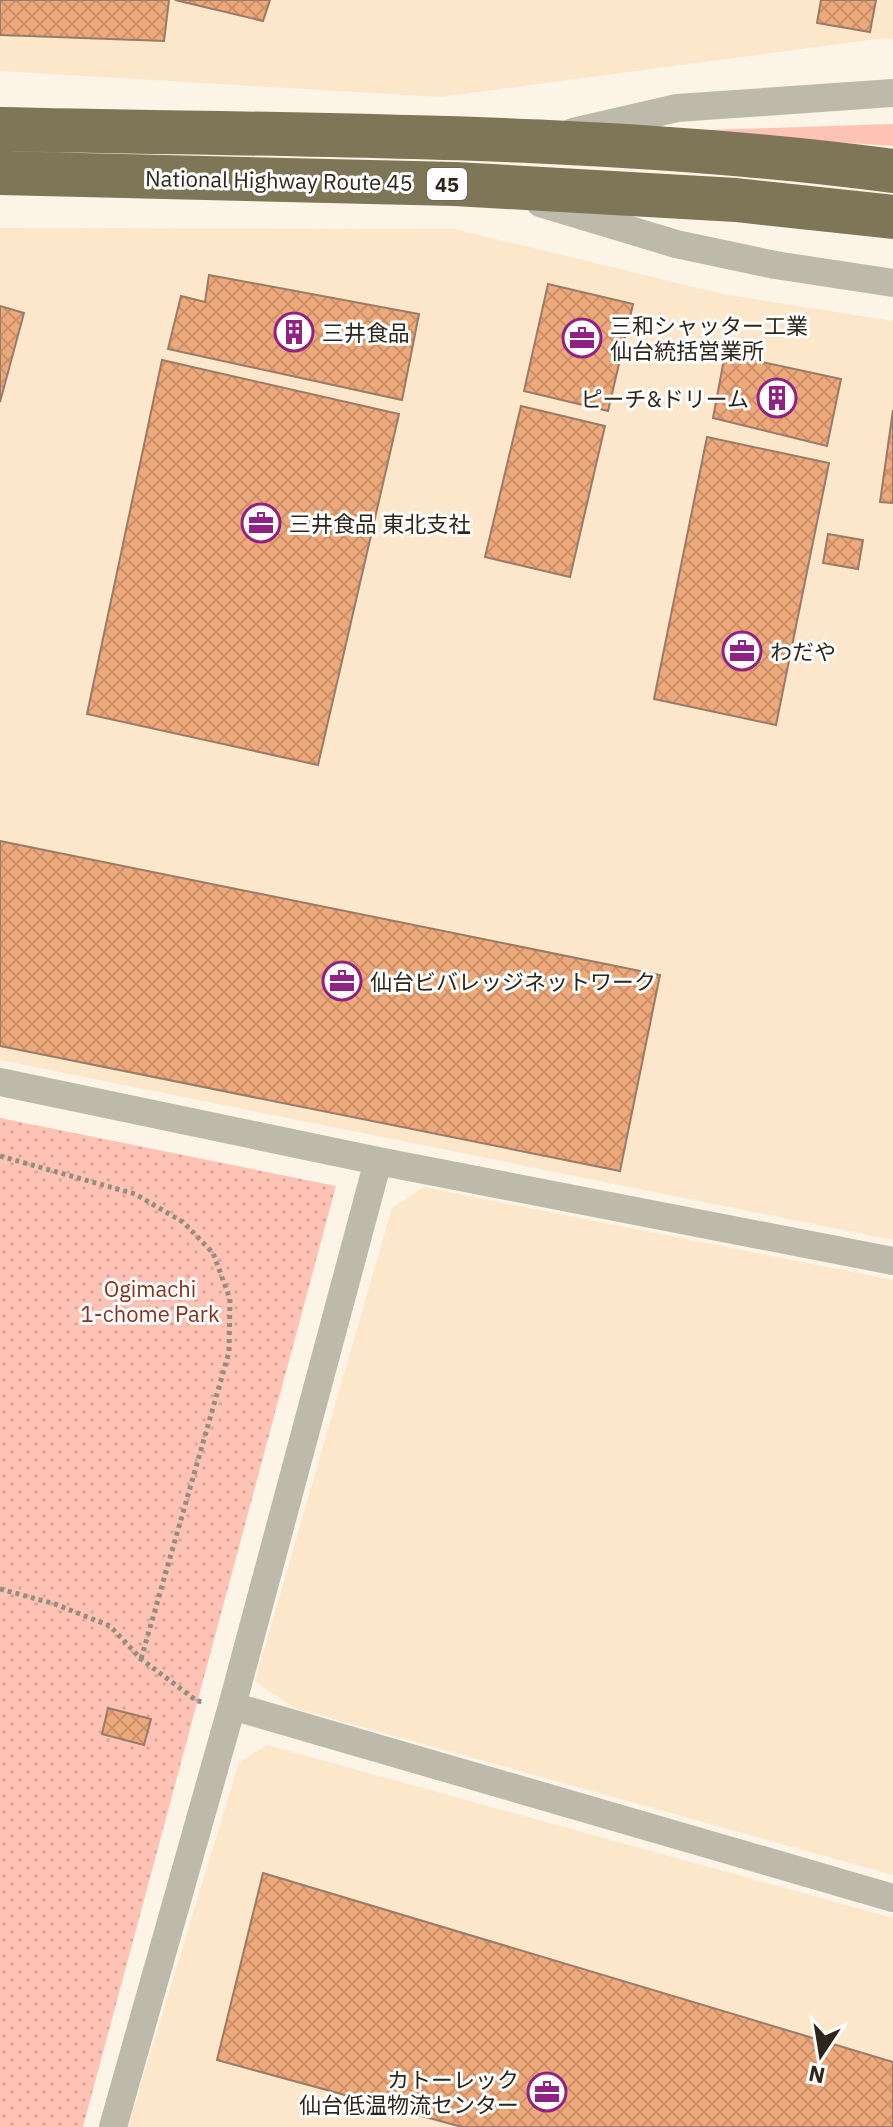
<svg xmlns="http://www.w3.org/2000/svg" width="893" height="2127" viewBox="0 0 893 2127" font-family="'IBM Plex Sans','Noto Sans JP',sans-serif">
  <defs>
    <pattern id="park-dots" width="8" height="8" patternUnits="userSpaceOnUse" patternTransform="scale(2)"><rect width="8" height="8" fill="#fec3b4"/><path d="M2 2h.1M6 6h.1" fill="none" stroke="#daa79a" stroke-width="1.8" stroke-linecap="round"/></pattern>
    <pattern id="building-cross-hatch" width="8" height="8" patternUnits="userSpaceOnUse" patternTransform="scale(2)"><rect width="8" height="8" fill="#eea97b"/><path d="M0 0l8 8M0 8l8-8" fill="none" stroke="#cc916a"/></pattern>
  </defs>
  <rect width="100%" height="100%" fill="#fdf4e8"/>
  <path fill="#fde7cb" d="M 0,0 L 893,0 L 893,39 L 877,39 L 440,97 L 0,71 Z
    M 0,228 L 454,229 L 723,294 L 893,321 L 893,1240 L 0,1060 Z
    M 424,1187 L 893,1280 L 893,1875 L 294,1708 L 255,1681 L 392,1208 Z
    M 267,1745 L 893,1918 L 893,2127 L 128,2127 L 239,1762 Z"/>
  <path fill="#fec3b4" d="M 893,124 L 893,146 L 676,131 Z"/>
  <path fill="url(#park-dots)" d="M 0,1118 L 336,1186 L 83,2127 L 0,2127 Z"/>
  <path fill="url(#building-cross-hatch)" stroke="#987b68" stroke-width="2" d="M 0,0 L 169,0 L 164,41 L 0,35 Z
    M 175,0 L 270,0 L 263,21 Z
    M 821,0 L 876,0 L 870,32 L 817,23 Z
    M 209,275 L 419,314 L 402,400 L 168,349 L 181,296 L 205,302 Z
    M 548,284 L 633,304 L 608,411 L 524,391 Z
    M 0,306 L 24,313 L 0,402 Z
    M 725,354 L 841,379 L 827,446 L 713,418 Z
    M 162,360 L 399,414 L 318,765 L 87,714 Z
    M 521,406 L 605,426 L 570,577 L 485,557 Z
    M 893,410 L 893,503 L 880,502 Z
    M 707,437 L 829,463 L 776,725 L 654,699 Z
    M 828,534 L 863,540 L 858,569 L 823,563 Z
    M 0,841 L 660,975 L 620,1171 L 0,1046 Z
    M 108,1708 L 151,1719 L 144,1745 L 102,1734 Z
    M 263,1873 L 893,2062 L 893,2127 L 462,2127 L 217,2060 Z"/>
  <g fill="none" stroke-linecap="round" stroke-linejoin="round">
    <path stroke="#958d81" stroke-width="5" stroke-dasharray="4 4" stroke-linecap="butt" d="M 0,1156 L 135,1194 L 183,1222 L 213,1253 L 230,1299 L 229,1352 L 141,1659
      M 0,1589 L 55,1604 L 110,1626 L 141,1659 L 197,1701 L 204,1702"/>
    <path stroke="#bdbaab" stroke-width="28" d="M 573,132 L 677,108 L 893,93
      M 540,203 L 676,244 L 775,265 L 893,283
      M 0,1082 L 378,1161 L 232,1706 L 113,2127
      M 378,1161 L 893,1261
      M 232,1706 L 893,1898"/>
    <path stroke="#7e7657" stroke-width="44" d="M 0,129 C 297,136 598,132 893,171
      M 0,173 L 455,184 L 736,200 L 893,217"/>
  </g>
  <defs>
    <g id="building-ring" transform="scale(2)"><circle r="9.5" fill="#fff" stroke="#912284" stroke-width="1.5"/><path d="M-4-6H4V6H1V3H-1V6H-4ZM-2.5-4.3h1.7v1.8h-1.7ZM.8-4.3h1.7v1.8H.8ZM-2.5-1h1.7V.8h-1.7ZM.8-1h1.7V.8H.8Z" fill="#912284"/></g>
    <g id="office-ring" transform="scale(2)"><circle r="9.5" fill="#fff" stroke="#912284" stroke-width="1.5"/><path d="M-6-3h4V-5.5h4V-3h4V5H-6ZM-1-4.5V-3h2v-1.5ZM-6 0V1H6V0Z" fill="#912284"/></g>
  </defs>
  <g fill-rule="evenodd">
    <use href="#building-ring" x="294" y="332"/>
    <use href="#office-ring" x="582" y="338"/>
    <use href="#building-ring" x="777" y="398"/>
    <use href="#office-ring" x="261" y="523"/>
    <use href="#office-ring" x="742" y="651"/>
    <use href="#office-ring" x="342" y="981"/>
    <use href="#office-ring" x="547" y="2092"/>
  </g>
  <g text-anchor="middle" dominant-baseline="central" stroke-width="6" stroke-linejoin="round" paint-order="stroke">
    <rect fill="#fff" stroke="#6d675f" stroke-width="2" x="427" y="168" width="40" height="32" rx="6"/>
    <g font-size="20" font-weight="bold" fill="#2e261b">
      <text x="447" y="184">45</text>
    </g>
    <g font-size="22" fill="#2e261b" stroke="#fff">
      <text transform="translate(279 180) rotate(1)">National Highway Route 45</text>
    </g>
    <g font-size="22" fill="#2e261b" stroke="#fff" text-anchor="start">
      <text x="610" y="325">三和シャッター工業<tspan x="610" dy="25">仙台統括営業所</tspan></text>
      <text x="322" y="332">三井食品</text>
      <text x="749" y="398" text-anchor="end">ピーチ&amp;ドリーム</text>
      <text x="289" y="523">三井食品 東北支社</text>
      <text x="770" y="651">わだや</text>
      <text x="370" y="981">仙台ビバレッジネットワーク</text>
      <text x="519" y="2079" text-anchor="end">カトーレック<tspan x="519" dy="25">仙台低温物流センター</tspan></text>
    </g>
    <g font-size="22" fill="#8c2f1a" stroke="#fff">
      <text x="150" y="1288">Ogimachi<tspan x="150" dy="25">1-chome Park</tspan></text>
    </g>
  </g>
  <g transform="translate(821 2055) rotate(192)" stroke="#ffffff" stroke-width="6" paint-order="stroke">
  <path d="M0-6L14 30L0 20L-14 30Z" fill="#2e261b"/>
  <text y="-12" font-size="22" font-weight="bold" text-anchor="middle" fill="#2e261b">N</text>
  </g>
</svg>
